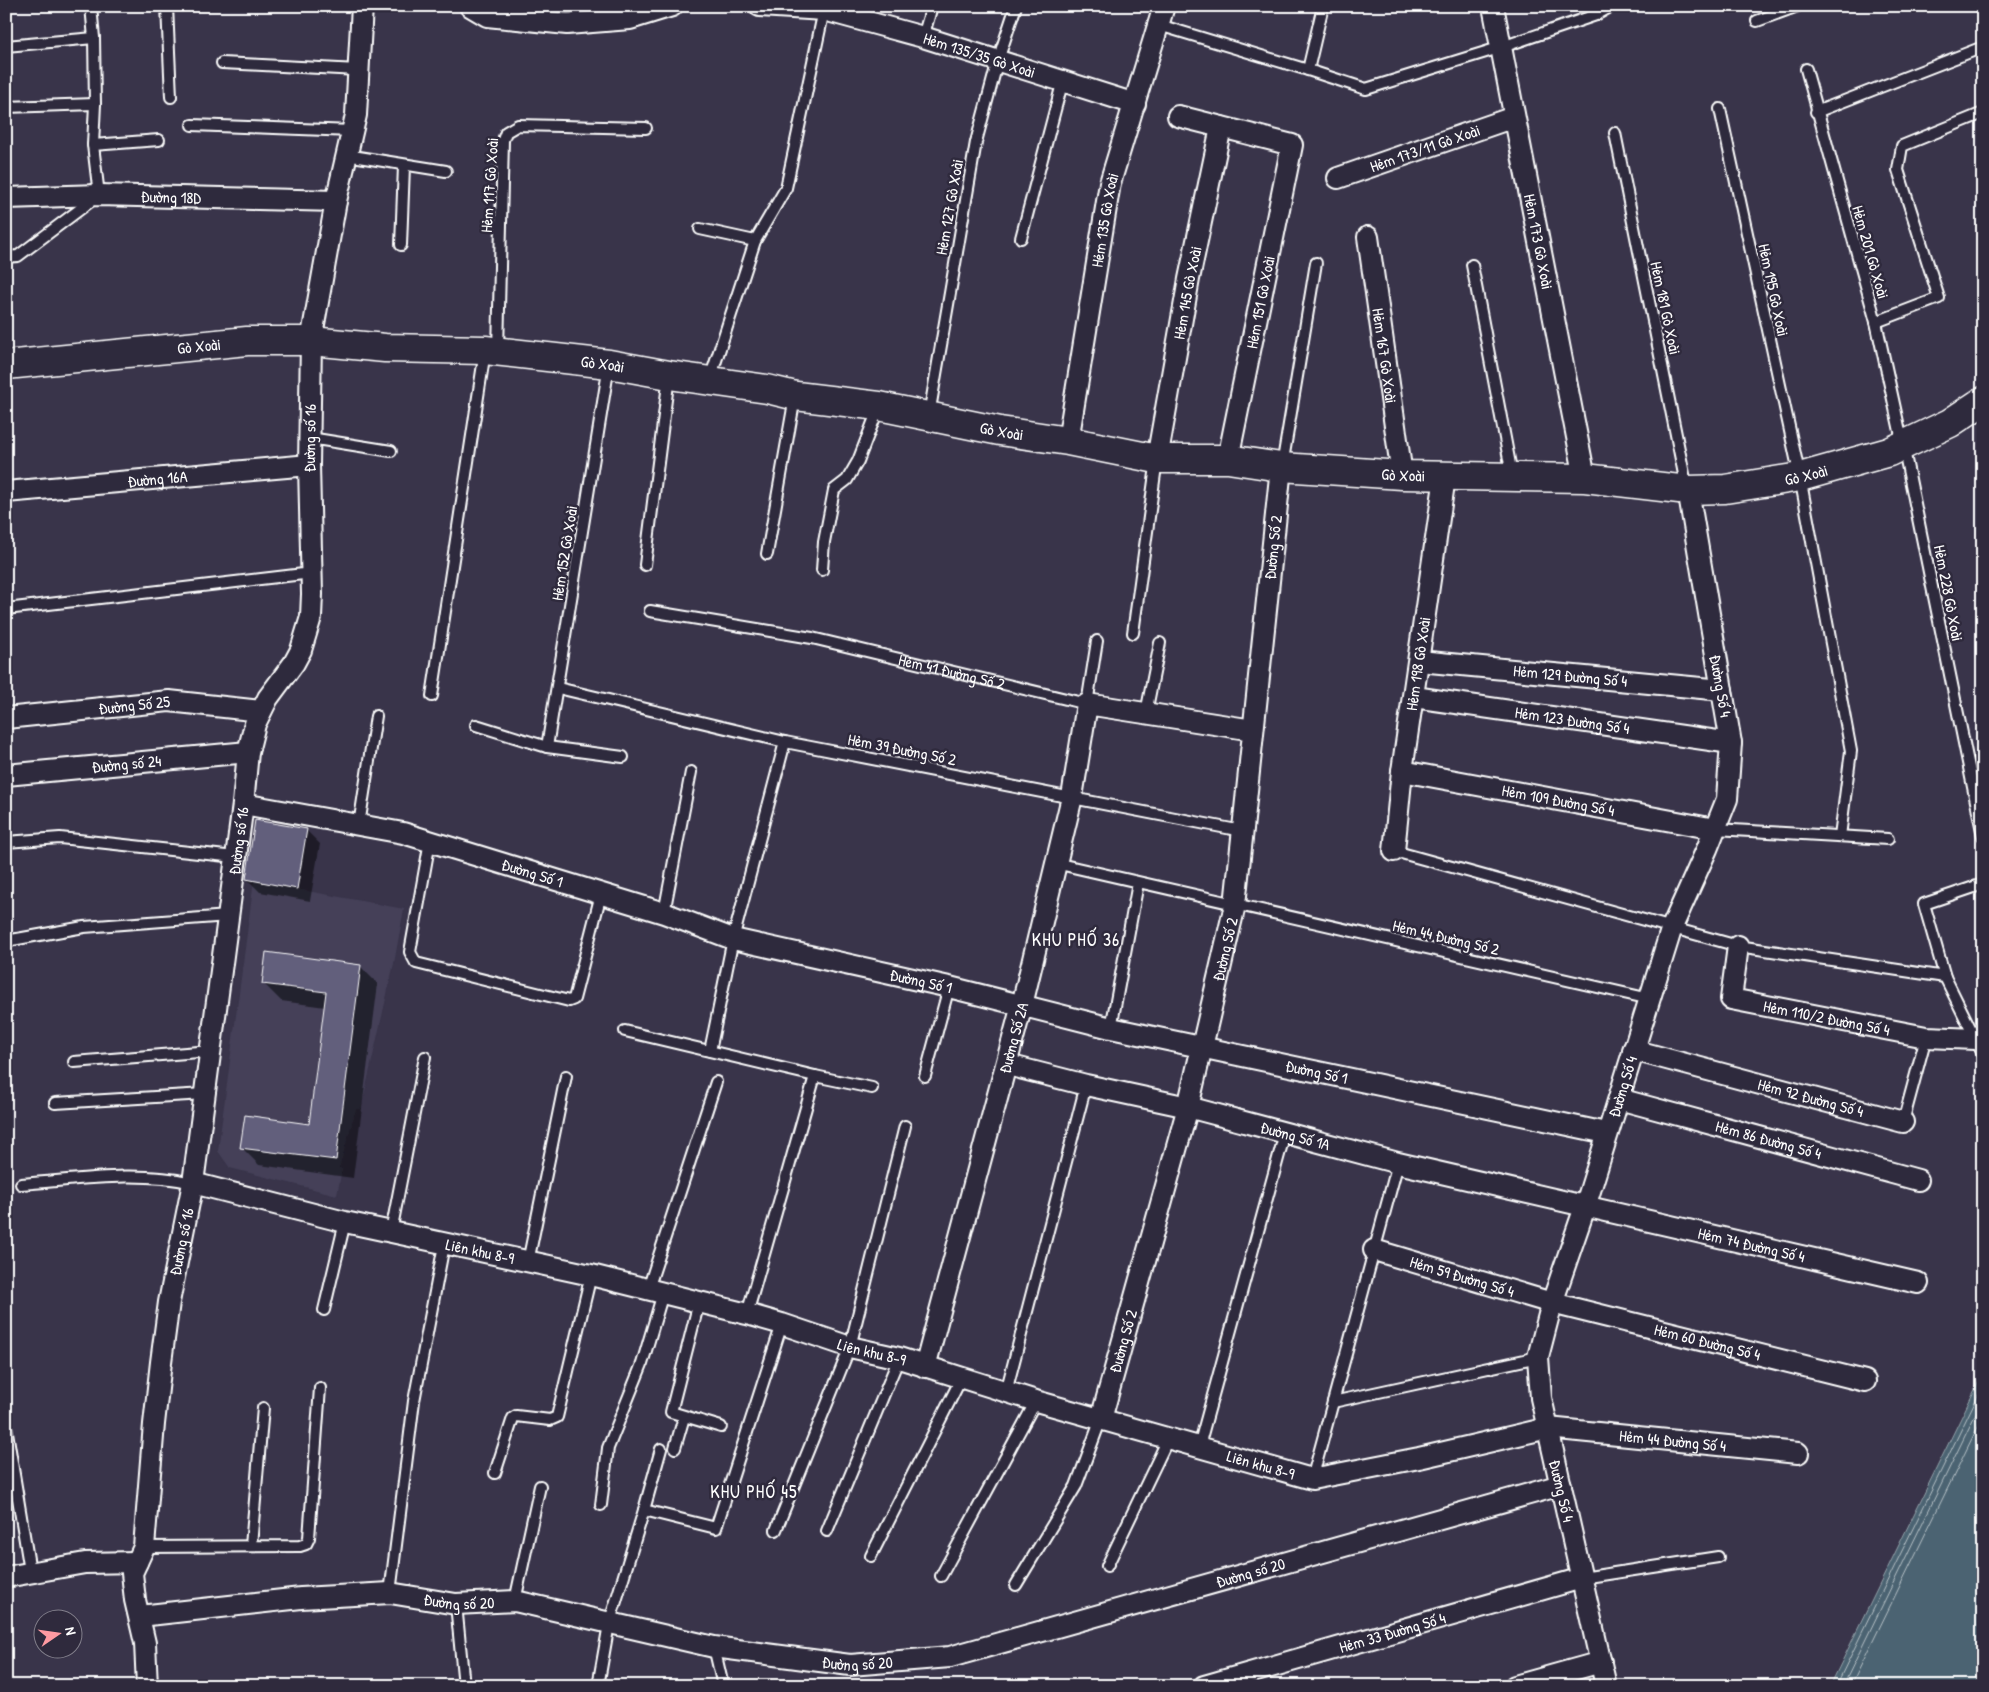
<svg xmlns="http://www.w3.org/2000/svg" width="1989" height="1692" viewBox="0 0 1989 1692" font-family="'Patrick Hand',sans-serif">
  <rect width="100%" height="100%" fill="#39344a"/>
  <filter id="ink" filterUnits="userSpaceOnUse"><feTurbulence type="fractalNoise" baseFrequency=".02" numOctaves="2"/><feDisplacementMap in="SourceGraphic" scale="10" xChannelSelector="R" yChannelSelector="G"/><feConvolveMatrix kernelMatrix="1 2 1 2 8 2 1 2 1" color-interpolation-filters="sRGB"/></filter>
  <g filter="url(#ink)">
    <path fill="#454159" d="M 254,881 L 404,909 L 394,963 L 361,1109 L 356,1109 L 339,1168 L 342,1169 L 337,1195 L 230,1168 L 218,1151 Z"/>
    <path fill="#4b6472" stroke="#93a2aa" d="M 1983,1373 L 1983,1686 L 1830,1686 Z"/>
    <path fill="#0007" d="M 306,830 L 320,844 L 310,901 L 260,892 L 247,879 Z
      M 360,966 L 378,984 L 353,1178 L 259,1165 L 241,1147 L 310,1125 L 325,1007 L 281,1001 L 263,983 Z"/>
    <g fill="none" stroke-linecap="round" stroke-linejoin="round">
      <path stroke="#b7c1c7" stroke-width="1" d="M 1836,1686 L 1983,1385
        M 1843,1686 L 1983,1399
        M 1851,1686 L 1983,1416"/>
    </g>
    <path fill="#625e7c" stroke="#fff" d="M 255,820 L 307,829 L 297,889 L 246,879 Z
      M 266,952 L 361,965 L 336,1160 L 240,1148 L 245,1115 L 309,1124 L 326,992 L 262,984 Z"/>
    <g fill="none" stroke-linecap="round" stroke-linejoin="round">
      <g stroke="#fff" stroke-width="14">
        <g id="lane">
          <path d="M 167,6 L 171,97"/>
          <path d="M 1757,21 L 1798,6"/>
          <path d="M 1159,25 L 1308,70 L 1366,89 L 1502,47 L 1596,15 L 1612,6"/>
          <path d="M 923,37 L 932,6"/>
          <path d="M 6,46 L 94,38"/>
          <path d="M 222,63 L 358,70"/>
          <path d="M 1806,69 L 1876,322 L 1903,445 L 1983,836"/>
          <path d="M 1308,70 L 1323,6"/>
          <path d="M 6,107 L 95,104"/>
          <path d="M 1720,109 L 1800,477 L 1851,751 L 1840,836"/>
          <path d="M 1816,112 L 1983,47"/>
          <path d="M 192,125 L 352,131"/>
          <path d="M 1615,133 L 1687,489"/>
          <path d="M 93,145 L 159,140"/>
          <path d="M 346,155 L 446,171"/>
          <path d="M 700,229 L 755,241"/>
          <path d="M 1021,238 L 1063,80"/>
          <path d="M 401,245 L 404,166"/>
          <path d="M 6,257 L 18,256 L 99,195 L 93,145 L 95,104 L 94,38 L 91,6"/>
          <path d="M 1472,265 L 1512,475"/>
          <path d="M 1876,322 L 1939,298 L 1898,170 L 1902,146 L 1983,113"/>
          <path d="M 498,351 L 503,140 L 506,132 L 518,125 L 646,128"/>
          <path d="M 710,379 L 755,241 L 786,188 L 824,10"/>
          <path d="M 929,415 L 976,142 L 998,60 L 1016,6"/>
          <path d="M 310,438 L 391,451"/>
          <path d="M 1282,466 L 1316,263"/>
          <path d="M 767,554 L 795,397"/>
          <path d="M 645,565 L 669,376"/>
          <path d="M 822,570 L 824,542 L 834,490 L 847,480 L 858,461 L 879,407"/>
          <path d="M 6,609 L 312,573"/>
          <path id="s1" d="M 650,611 L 812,638 L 1087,704 L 1097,641"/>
          <path d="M 1133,633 L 1157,459"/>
          <path d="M 558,688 L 785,742 L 1242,831"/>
          <path d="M 432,696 L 485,351"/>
          <path d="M 1146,713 L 1160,643"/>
          <path d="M 476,725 L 547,747 L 623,757"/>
          <path d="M 547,747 L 609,365"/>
          <path d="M 359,825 L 376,716"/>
          <path d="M 1715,829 L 1888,839"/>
          <path d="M 430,841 L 410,952 L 416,963 L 569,1001 L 574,999 L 601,894"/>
          <path d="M 6,842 L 60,838 L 235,857"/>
          <path d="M 1394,851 L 1738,946 L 1945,977"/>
          <path d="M 1055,863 L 1650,999"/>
          <path d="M 1983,884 L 1924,904 L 1945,977 L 1983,1054"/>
          <path d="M 664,913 L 691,772"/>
          <path d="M 6,941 L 84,927 L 228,916"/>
          <path d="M 1111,1028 L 1138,883"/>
          <path d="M 625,1031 L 815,1076 L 872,1088"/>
          <path d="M 710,1051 L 733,939 L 785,742"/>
          <path d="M 74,1062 L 211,1051"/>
          <path d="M 925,1076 L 949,987"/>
          <path d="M 55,1103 L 205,1094"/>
          <path d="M 1903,1122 L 1926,1037"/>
          <path d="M 21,1184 C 78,1180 137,1170 193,1183"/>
          <path d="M 391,1232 L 425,1057"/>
          <path d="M 528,1262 L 566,1076"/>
          <path d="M 648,1289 L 716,1082"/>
          <path d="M 699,1302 L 671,1412 L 721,1427"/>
          <path d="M 324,1310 L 345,1222"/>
          <path d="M 747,1314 L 815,1076"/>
          <path d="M 1006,1392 L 1086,1085"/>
          <path d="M 1333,1402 L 1538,1357"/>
          <path d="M 6,1426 L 30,1571"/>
          <path d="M 1199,1446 L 1285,1133"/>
          <path d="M 675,1448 L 684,1417"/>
          <path d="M 495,1473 L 513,1418 L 516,1416 L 550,1420 L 557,1417 L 591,1275"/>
          <path d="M 1312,1479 L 1398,1163"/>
          <path d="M 601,1505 L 608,1448 L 642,1364 L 663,1293"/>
          <path d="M 644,1510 L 716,1528 L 782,1324"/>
          <path d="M 776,1530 L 850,1347 L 905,1126"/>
          <path d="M 827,1531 L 899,1358"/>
          <path d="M 251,1546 L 263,1408"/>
          <path d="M 144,1547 L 300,1546 L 306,1544 L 309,1538 L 320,1388"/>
          <path d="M 871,1556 L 962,1377"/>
          <path d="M 1107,1566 L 1168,1439"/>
          <path d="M 941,1576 L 1036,1401"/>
          <path d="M 1582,1578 L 1718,1557"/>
          <path d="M 1016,1585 L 1076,1486 L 1101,1419"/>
          <path d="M 390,1593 L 414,1401 L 444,1245"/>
          <path d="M 515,1601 L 540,1486"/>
          <path d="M 456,1604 L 464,1686"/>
          <path d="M 714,1647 L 723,1686"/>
          <path d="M 598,1686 L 609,1624 L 644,1510 L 661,1449"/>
        </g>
      </g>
      <g stroke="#fff" stroke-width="24">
        <g id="street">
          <path d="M 470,6 L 487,16 L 567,24 L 630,19 L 672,6"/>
          <path id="s2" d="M 760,6 L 824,10 L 923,37 L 1135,104"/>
          <path id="s3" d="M 1493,6 L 1585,478"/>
          <path d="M 1178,116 L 1292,145 L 1228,459"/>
          <path id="s4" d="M 1338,178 L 1514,117"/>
          <path id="s5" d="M 6,198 L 99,195 L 336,201"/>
          <path id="s6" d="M 1368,237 L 1402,475"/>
          <path id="s7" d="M 1068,441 L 1110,183 L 1164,6"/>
          <path id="s8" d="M 1157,459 L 1189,279 L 1221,127"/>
          <path id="s9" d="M 6,492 L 309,465"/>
          <path id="s10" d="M 1419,661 L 1722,690"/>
          <path id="s11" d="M 1414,697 L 1731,743"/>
          <path id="s12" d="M 6,718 L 169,701 L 261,711"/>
          <path id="s13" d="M 1402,771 L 1715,829"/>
          <path id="s14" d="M 6,775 L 248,752"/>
          <path id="s15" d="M 243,804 L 403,833 L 664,913 L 733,939 L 949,987 L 1111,1028 L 1606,1133"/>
          <path id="s16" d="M 1394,851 L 1402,771 L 1445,477"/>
          <path id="s17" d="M 1738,946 L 1731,999 L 1926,1037 L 1976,1039"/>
          <path id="s18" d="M 1633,1050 L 1903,1122"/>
          <path id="s19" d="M 1008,1065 L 1086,1085 L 1188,1107 L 1398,1163 L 1918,1283"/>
          <path id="s20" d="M 1619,1099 L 1918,1180"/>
          <path id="s21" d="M 193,1183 L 345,1222 L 591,1275 L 747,1314 L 782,1324 L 850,1347 L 899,1358 L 1036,1401 L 1312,1479 L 1419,1458 L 1548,1428 L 1798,1453"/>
          <path id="s22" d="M 1374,1250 L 1552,1303 L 1865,1381"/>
          <path id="s23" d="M 925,1367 L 1022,1005 L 1072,797 L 1087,704 L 1253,730"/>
          <path id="s24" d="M 1101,1419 L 1188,1107 L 1235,905 L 1281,467"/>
          <path d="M 6,1577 L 85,1563 L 137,1562"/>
          <path id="s25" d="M 140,1616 L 301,1598 L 390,1593 L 456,1604 L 515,1601 L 714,1647 L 850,1665 L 950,1657 L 1561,1485"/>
          <path id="s26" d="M 147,1686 L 145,1643 L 135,1600 L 132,1573 L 144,1547 L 154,1424 L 161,1362 L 169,1302 L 193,1183 L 243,804 L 248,752 L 255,724 L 268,698 L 294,663 L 301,650 L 311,617 L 312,594 L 309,465 L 311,341 L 336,201 L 356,115 L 362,6"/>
          <path id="s27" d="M 1204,1686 L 1582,1578"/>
          <path d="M 1515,1686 L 1601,1662"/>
          <path id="s28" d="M 1606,1686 L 1541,1398 L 1538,1357 L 1552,1303 L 1585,1207 L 1672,927 L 1707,849 L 1727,799 L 1731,743 L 1688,490"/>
        </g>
      </g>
      <g stroke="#fff" stroke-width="31">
        <g id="secondary">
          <path id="s29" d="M 6,365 L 247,341 L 311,341 L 385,348 L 485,350 L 609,364 L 669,375 L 767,389 L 796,396 L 879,406 L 1000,431 L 1068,441 L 1157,459 L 1228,459 L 1281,467 L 1402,475 L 1585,478 L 1688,490 L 1725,489 L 1800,477 L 1889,452 L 1950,423 L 1983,401"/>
        </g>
      </g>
      <use href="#lane" stroke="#2f2a3d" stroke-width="10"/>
      <use href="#street" stroke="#2f2a3d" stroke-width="20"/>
      <use href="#secondary" stroke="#2f2a3d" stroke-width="28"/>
    </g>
  </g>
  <g text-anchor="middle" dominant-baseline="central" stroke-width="5" stroke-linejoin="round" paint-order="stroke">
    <g font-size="16" fill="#fff" stroke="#2f2a3d">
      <text stroke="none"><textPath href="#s2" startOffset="226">Hẻm 135/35 Gò Xoài</textPath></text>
      <text stroke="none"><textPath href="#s4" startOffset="92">Hẻm 173/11 Gò Xoài</textPath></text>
      <text transform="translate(489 185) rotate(-86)">Hẻm 117 Gò Xoài</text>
      <text stroke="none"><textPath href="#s5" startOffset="165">Đường 18D</textPath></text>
      <text transform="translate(949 207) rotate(-80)">Hẻm 127 Gò Xoài</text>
      <text stroke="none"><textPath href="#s7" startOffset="224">Hẻm 135 Gò Xoài</textPath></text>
      <text stroke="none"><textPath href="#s3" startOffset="240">Hẻm 173 Gò Xoài</textPath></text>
      <text transform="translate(1871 252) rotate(74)">Hẻm 201 Gò Xoài</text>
      <text transform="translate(1774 290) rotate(78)">Hẻm 195 Gò Xoài</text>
      <text stroke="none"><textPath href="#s8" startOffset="169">Hẻm 145 Gò Xoài</textPath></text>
      <text transform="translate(1260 302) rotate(-79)">Hẻm 151 Gò Xoài</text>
      <text transform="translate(1666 308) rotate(78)">Hẻm 181 Gò Xoài</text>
      <text stroke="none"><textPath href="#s29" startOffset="194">Gò Xoài</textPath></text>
      <text stroke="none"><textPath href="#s6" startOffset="120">Hẻm 167 Gò Xoài</textPath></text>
      <text stroke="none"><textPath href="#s29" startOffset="599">Gò Xoài</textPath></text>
      <text stroke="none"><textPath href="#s29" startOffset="1004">Gò Xoài</textPath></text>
      <text stroke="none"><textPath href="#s26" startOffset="1275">Đường số 16</textPath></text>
      <text stroke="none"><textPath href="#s29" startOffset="1409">Gò Xoài</textPath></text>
      <text stroke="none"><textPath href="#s29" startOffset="1814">Gò Xoài</textPath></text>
      <text stroke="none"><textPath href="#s9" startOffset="152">Đường 16A</textPath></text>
      <text stroke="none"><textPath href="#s24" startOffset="891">Đường Số 2</textPath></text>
      <text transform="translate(564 553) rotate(-81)">Hẻm 152 Gò Xoài</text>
      <text transform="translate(1949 593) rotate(79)">Hẻm 228 Gò Xoài</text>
      <text stroke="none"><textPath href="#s16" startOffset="189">Hẻm 198 Gò Xoài</textPath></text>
      <text stroke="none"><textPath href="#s1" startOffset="308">Hẻm 41 Đường Số 2</textPath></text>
      <text stroke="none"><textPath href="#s10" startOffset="152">Hẻm 129 Đường Số 4</textPath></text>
      <text transform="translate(1721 686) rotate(80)">Đường Số 4</text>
      <text stroke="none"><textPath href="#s12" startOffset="129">Đường Số 25</textPath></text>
      <text stroke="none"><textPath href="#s11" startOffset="160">Hẻm 123 Đường Số 4</textPath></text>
      <text transform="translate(902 749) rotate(11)">Hẻm 39 Đường Số 2</text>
      <text stroke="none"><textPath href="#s14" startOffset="121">Đường số 24</textPath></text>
      <text stroke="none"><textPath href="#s13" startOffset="159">Hẻm 109 Đường Số 4</textPath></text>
      <text stroke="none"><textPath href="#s26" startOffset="856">Đường số 16</textPath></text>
      <text stroke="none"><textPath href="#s15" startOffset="298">Đường Số 1</textPath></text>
      <text transform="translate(1446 937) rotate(13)">Hẻm 44 Đường Số 2</text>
      <text stroke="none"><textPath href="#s24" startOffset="486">Đường Số 2</textPath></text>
      <text stroke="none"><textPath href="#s15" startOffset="702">Đường Số 1</textPath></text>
      <text stroke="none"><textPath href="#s17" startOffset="151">Hẻm 110/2 Đường Số 4</textPath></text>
      <text stroke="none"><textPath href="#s23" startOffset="341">Đường Số 2A</textPath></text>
      <text stroke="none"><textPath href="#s15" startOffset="1108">Đường Số 1</textPath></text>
      <text stroke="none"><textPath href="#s28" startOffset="620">Đường Số 4</textPath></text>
      <text stroke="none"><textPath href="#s18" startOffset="184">Hẻm 92 Đường Số 4</textPath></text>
      <text stroke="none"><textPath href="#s19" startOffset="296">Đường Số 1A</textPath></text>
      <text stroke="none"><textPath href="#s20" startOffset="155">Hẻm 86 Đường Số 4</textPath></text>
      <text stroke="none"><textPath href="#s26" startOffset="451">Đường số 16</textPath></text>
      <text stroke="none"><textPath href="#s19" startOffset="765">Hẻm 74 Đường Số 4</textPath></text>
      <text stroke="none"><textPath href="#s21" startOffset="295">Liên khu 8-9</textPath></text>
      <text stroke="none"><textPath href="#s22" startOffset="92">Hẻm 59 Đường Số 4</textPath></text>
      <text stroke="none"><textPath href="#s24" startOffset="81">Đường Số 2</textPath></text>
      <text stroke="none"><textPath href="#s22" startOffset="346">Hẻm 60 Đường Số 4</textPath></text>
      <text stroke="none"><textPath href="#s21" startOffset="700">Liên khu 8-9</textPath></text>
      <text stroke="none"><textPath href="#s21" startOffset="1525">Hẻm 44 Đường Số 4</textPath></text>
      <text stroke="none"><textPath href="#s21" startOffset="1105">Liên khu 8-9</textPath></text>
      <text transform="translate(1562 1491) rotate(77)">Đường Số 4</text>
      <text stroke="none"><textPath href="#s25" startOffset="1131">Đường số 20</textPath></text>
      <text stroke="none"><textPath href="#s25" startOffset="321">Đường số 20</textPath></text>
      <text stroke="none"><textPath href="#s27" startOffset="196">Hẻm 33 Đường Số 4</textPath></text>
      <text stroke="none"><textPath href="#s25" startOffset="726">Đường số 20</textPath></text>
    </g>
    <g font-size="18" letter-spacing="1" fill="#fff" stroke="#2f2a3d">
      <text x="1076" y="939">KHU PHỐ 36</text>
      <text x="754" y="1491">KHU PHỐ 45</text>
    </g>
  </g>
  <rect width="1989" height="1692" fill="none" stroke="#2f2a3d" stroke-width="25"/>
  <rect x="12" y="12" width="1964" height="1667" fill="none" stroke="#fff" stroke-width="2" filter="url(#ink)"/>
  <g transform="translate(58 1634) rotate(77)"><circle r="24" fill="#2f2a3d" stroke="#827f8b"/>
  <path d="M0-4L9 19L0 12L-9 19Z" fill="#ff9aa2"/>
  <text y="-8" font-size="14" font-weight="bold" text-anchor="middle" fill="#ffffff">N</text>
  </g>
</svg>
